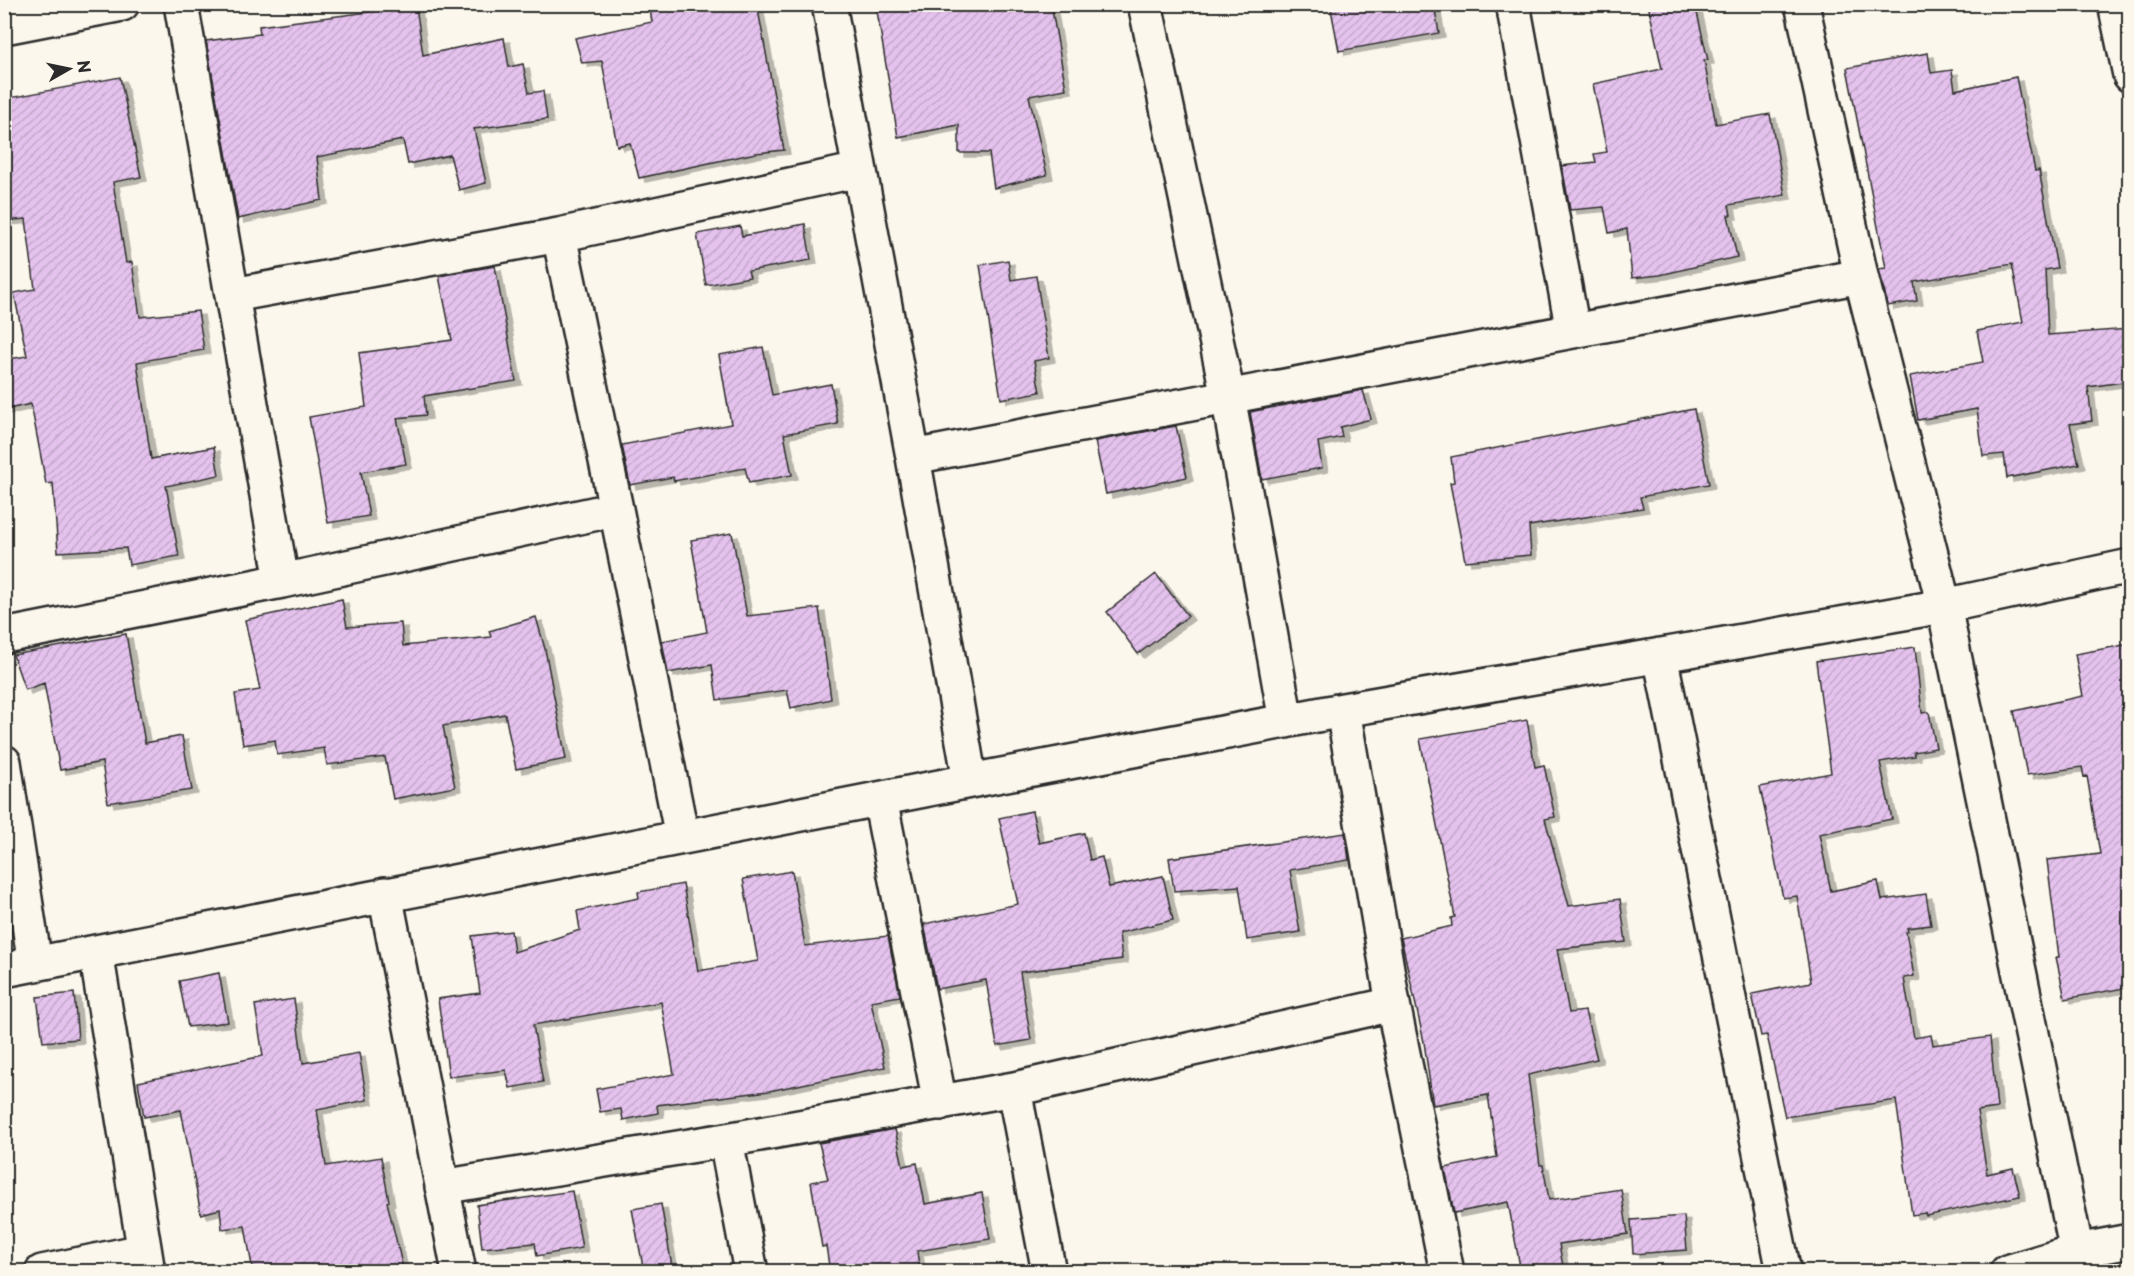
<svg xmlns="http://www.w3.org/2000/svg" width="2134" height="1276" viewBox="0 0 2134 1276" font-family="'Playpen Sans',sans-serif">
  <defs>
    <pattern id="building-hatch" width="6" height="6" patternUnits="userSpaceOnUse" patternTransform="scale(1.5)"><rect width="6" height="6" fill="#e4c2ed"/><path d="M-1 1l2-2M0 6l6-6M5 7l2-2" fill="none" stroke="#c4a7cb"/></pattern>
    <filter id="shadow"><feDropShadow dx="6" dy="4" stdDeviation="0" flood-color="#0004"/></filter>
  </defs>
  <rect width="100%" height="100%" fill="#fbf7ec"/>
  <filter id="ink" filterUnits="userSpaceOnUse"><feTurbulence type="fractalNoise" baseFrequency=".0167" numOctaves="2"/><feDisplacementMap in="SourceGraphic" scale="12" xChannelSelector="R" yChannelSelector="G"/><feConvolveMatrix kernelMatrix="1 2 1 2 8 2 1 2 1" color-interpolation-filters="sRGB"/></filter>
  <g filter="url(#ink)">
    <path fill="url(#building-hatch)" stroke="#2b2b2b" stroke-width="1.5" filter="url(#shadow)" d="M 649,4 L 757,4 L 784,150 L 756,153 L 639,178 L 630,143 L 617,146 L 602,61 L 582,63 L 575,38 L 652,22 Z
      M 922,4 L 1051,4 L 1066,89 L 1029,96 L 1047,175 L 994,188 L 989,153 L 959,153 L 959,125 L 898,137 L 877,11 Z
      M 1330,4 L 1434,4 L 1439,33 L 1339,51 Z
      M 1648,4 L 1695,4 L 1708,60 L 1704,60 L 1716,124 L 1770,114 L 1785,195 L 1729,205 L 1731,215 L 1728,215 L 1737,257 L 1660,275 L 1632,278 L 1627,229 L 1609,233 L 1604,207 L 1570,210 L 1562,166 L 1596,162 L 1594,154 L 1607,152 L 1593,84 L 1662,69 Z
      M 416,6 L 423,55 L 504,38 L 509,67 L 523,64 L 529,93 L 543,91 L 547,119 L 474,129 L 486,183 L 459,190 L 450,155 L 408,164 L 403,140 L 317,157 L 322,200 L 238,219 L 206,41 L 260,34 L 259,26 Z
      M 1928,53 L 1931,73 L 1952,70 L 1955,90 L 2016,77 L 2035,171 L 2039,170 L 2057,268 L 2045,270 L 2048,335 L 2130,329 L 2130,381 L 2088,387 L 2092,421 L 2070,424 L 2079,464 L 2007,478 L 2004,454 L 1983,456 L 1977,409 L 1918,420 L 1910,376 L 1983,362 L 1977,331 L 2023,322 L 2012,264 L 1914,282 L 1917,301 L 1888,306 L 1879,269 L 1886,268 L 1847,68 Z
      M 120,77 L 141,177 L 113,182 L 126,263 L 132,262 L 140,317 L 198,311 L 204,350 L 137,362 L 151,459 L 214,447 L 219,475 L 166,486 L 179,556 L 129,565 L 126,548 L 58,552 L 53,483 L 46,484 L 31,404 L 4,410 L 4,360 L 27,356 L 14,293 L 35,289 L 26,219 L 4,221 L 4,99 Z
      M 805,224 L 811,260 L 748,271 L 750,277 L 706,285 L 697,234 L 740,226 L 742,236 Z
      M 1008,260 L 1011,280 L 1036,276 L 1049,358 L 1034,361 L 1040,392 L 1001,399 L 980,265 Z
      M 495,266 L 516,381 L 424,396 L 426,415 L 397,418 L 406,464 L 361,472 L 369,516 L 328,523 L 309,417 L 366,407 L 359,353 L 452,340 L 439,276 Z
      M 763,347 L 772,395 L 831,384 L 838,424 L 784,434 L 792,475 L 749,483 L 745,468 L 674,481 L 673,477 L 630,485 L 622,445 L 731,424 L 719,355 Z
      M 1363,390 L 1371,419 L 1340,427 L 1342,437 L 1318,442 L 1322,468 L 1262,479 L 1250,412 Z
      M 1694,409 L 1709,484 L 1640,497 L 1643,508 L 1529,526 L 1531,555 L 1465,561 L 1450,483 L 1454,482 L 1451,457 Z
      M 1176,426 L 1187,477 L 1106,494 L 1095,441 Z
      M 732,533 L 747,616 L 819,608 L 831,699 L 791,708 L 787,690 L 717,700 L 712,665 L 668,673 L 662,641 L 707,632 L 691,540 Z
      M 1156,574 L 1188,616 L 1138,654 L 1107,612 Z
      M 342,599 L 347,627 L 401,623 L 403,646 L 491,637 L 489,631 L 536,617 L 545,649 L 566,759 L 516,769 L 505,714 L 443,726 L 455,787 L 393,799 L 385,757 L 327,765 L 324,748 L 277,755 L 275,740 L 243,745 L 235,694 L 260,690 L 245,620 Z
      M 126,634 L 145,743 L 182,736 L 192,790 L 108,803 L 102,762 L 60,770 L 44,683 L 25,690 L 13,655 Z
      M 2130,644 L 2130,987 L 2065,999 L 2056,957 L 2059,957 L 2047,860 L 2100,854 L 2087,776 L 2084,777 L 2082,767 L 2027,775 L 2014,711 L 2083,696 L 2075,654 Z
      M 1915,647 L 1922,713 L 1929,712 L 1936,748 L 1914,752 L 1915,756 L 1880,762 L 1892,819 L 1819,834 L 1831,891 L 1878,881 L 1882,900 L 1926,894 L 1931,925 L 1907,928 L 1908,931 L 1906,932 L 1914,976 L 1904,978 L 1914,1038 L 1931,1035 L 1933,1045 L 1990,1037 L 1997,1108 L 1977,1111 L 1987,1174 L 2013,1168 L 2020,1196 L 1926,1216 L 1925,1213 L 1912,1215 L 1896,1100 L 1785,1117 L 1767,1035 L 1761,1036 L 1752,994 L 1811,982 L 1797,896 L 1783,898 L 1760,787 L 1831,773 L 1816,661 Z
      M 1527,720 L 1535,767 L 1544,765 L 1555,817 L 1545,819 L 1569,906 L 1620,899 L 1626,942 L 1557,949 L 1569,1013 L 1585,1011 L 1597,1059 L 1528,1075 L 1540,1165 L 1543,1165 L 1549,1200 L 1621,1189 L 1628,1234 L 1559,1244 L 1564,1272 L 1521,1272 L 1508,1202 L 1454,1213 L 1445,1168 L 1497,1157 L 1488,1095 L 1433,1105 L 1424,1042 L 1401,938 L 1452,926 L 1451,918 L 1455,917 L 1420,739 Z
      M 1032,811 L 1039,843 L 1084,833 L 1090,860 L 1102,857 L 1109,887 L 1163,876 L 1173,920 L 1119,933 L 1122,959 L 1020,972 L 1031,1040 L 997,1046 L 986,980 L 937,989 L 924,924 L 1018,904 L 999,818 Z
      M 1345,833 L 1349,860 L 1290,870 L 1300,932 L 1247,940 L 1239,886 L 1174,891 L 1169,858 Z
      M 792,871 L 805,946 L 888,936 L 900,996 L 871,1001 L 885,1067 L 769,1091 L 657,1105 L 658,1113 L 623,1120 L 621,1109 L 600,1112 L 596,1089 L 674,1074 L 661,1002 L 533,1025 L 543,1082 L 510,1088 L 506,1070 L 449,1077 L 438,999 L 480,993 L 472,936 L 511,931 L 514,952 L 580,930 L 577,911 L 639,898 L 638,892 L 683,884 L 698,971 L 758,961 L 743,879 Z
      M 219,973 L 228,1022 L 188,1027 L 179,981 Z
      M 74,993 L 78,1039 L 43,1042 L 37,997 Z
      M 294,999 L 303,1063 L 359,1053 L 367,1100 L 317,1110 L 326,1166 L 381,1157 L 389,1201 L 387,1202 L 404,1272 L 253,1272 L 245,1226 L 222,1229 L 220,1209 L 201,1214 L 181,1110 L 144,1117 L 138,1082 L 263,1056 L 255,1005 Z
      M 895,1129 L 903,1166 L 917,1163 L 925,1204 L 982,1193 L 990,1239 L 917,1251 L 920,1272 L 830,1272 L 826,1246 L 822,1247 L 811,1182 L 828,1179 L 819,1143 Z
      M 572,1191 L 582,1248 L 537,1256 L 535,1243 L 482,1248 L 477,1205 Z
      M 661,1204 L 673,1272 L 644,1272 L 632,1209 Z
      M 1684,1216 L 1687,1250 L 1633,1254 L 1631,1220 Z"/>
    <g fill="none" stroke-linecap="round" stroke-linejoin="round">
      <g stroke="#2b2b2b" stroke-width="38">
        <path id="minor" d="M 181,4 L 282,581 L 616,509 L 682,837
          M 829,4 L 913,457 L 970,781
          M 1145,4 L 1228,396 L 1286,721
          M 1513,4 L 1573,331
          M 1802,4 L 1861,276 L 1944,606 L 2081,1272
          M 2115,4 L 2130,75
          M 4,27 L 122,4
          M 559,235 L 616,509
          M 233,295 L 559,235 L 859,170
          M 913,457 L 1861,276
          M 4,636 L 282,581
          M 1660,655 L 1784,1272
          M 1343,710 L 1393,1004 L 1447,1272
          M 4,762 L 35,964
          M 880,799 L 940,1103
          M 385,894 L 459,1272
          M 96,952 L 148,1272
          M 4,970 L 970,781 L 1343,710 L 1944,606 L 2130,566
          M 1014,1089 L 1049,1272
          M 726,1140 L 751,1272
          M 442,1187 L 726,1140 L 1014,1089 L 1393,1004
          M 42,1272 L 143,1251
          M 2007,1272 L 2077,1251 L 2130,1241"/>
      </g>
      <use href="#minor" stroke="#fbf7ec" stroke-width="33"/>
    </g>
  </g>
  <rect width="2134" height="1276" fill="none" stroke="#fbf7ec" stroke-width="24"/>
  <rect x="12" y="12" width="2110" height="1252" fill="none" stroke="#2b2b2b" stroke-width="2" filter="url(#ink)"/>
  <g transform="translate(69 69) rotate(81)" stroke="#fbf7ec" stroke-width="4.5" paint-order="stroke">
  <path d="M0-4.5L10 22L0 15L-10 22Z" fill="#2b2b2b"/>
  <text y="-9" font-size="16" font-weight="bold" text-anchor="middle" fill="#2b2b2b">N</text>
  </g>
</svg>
